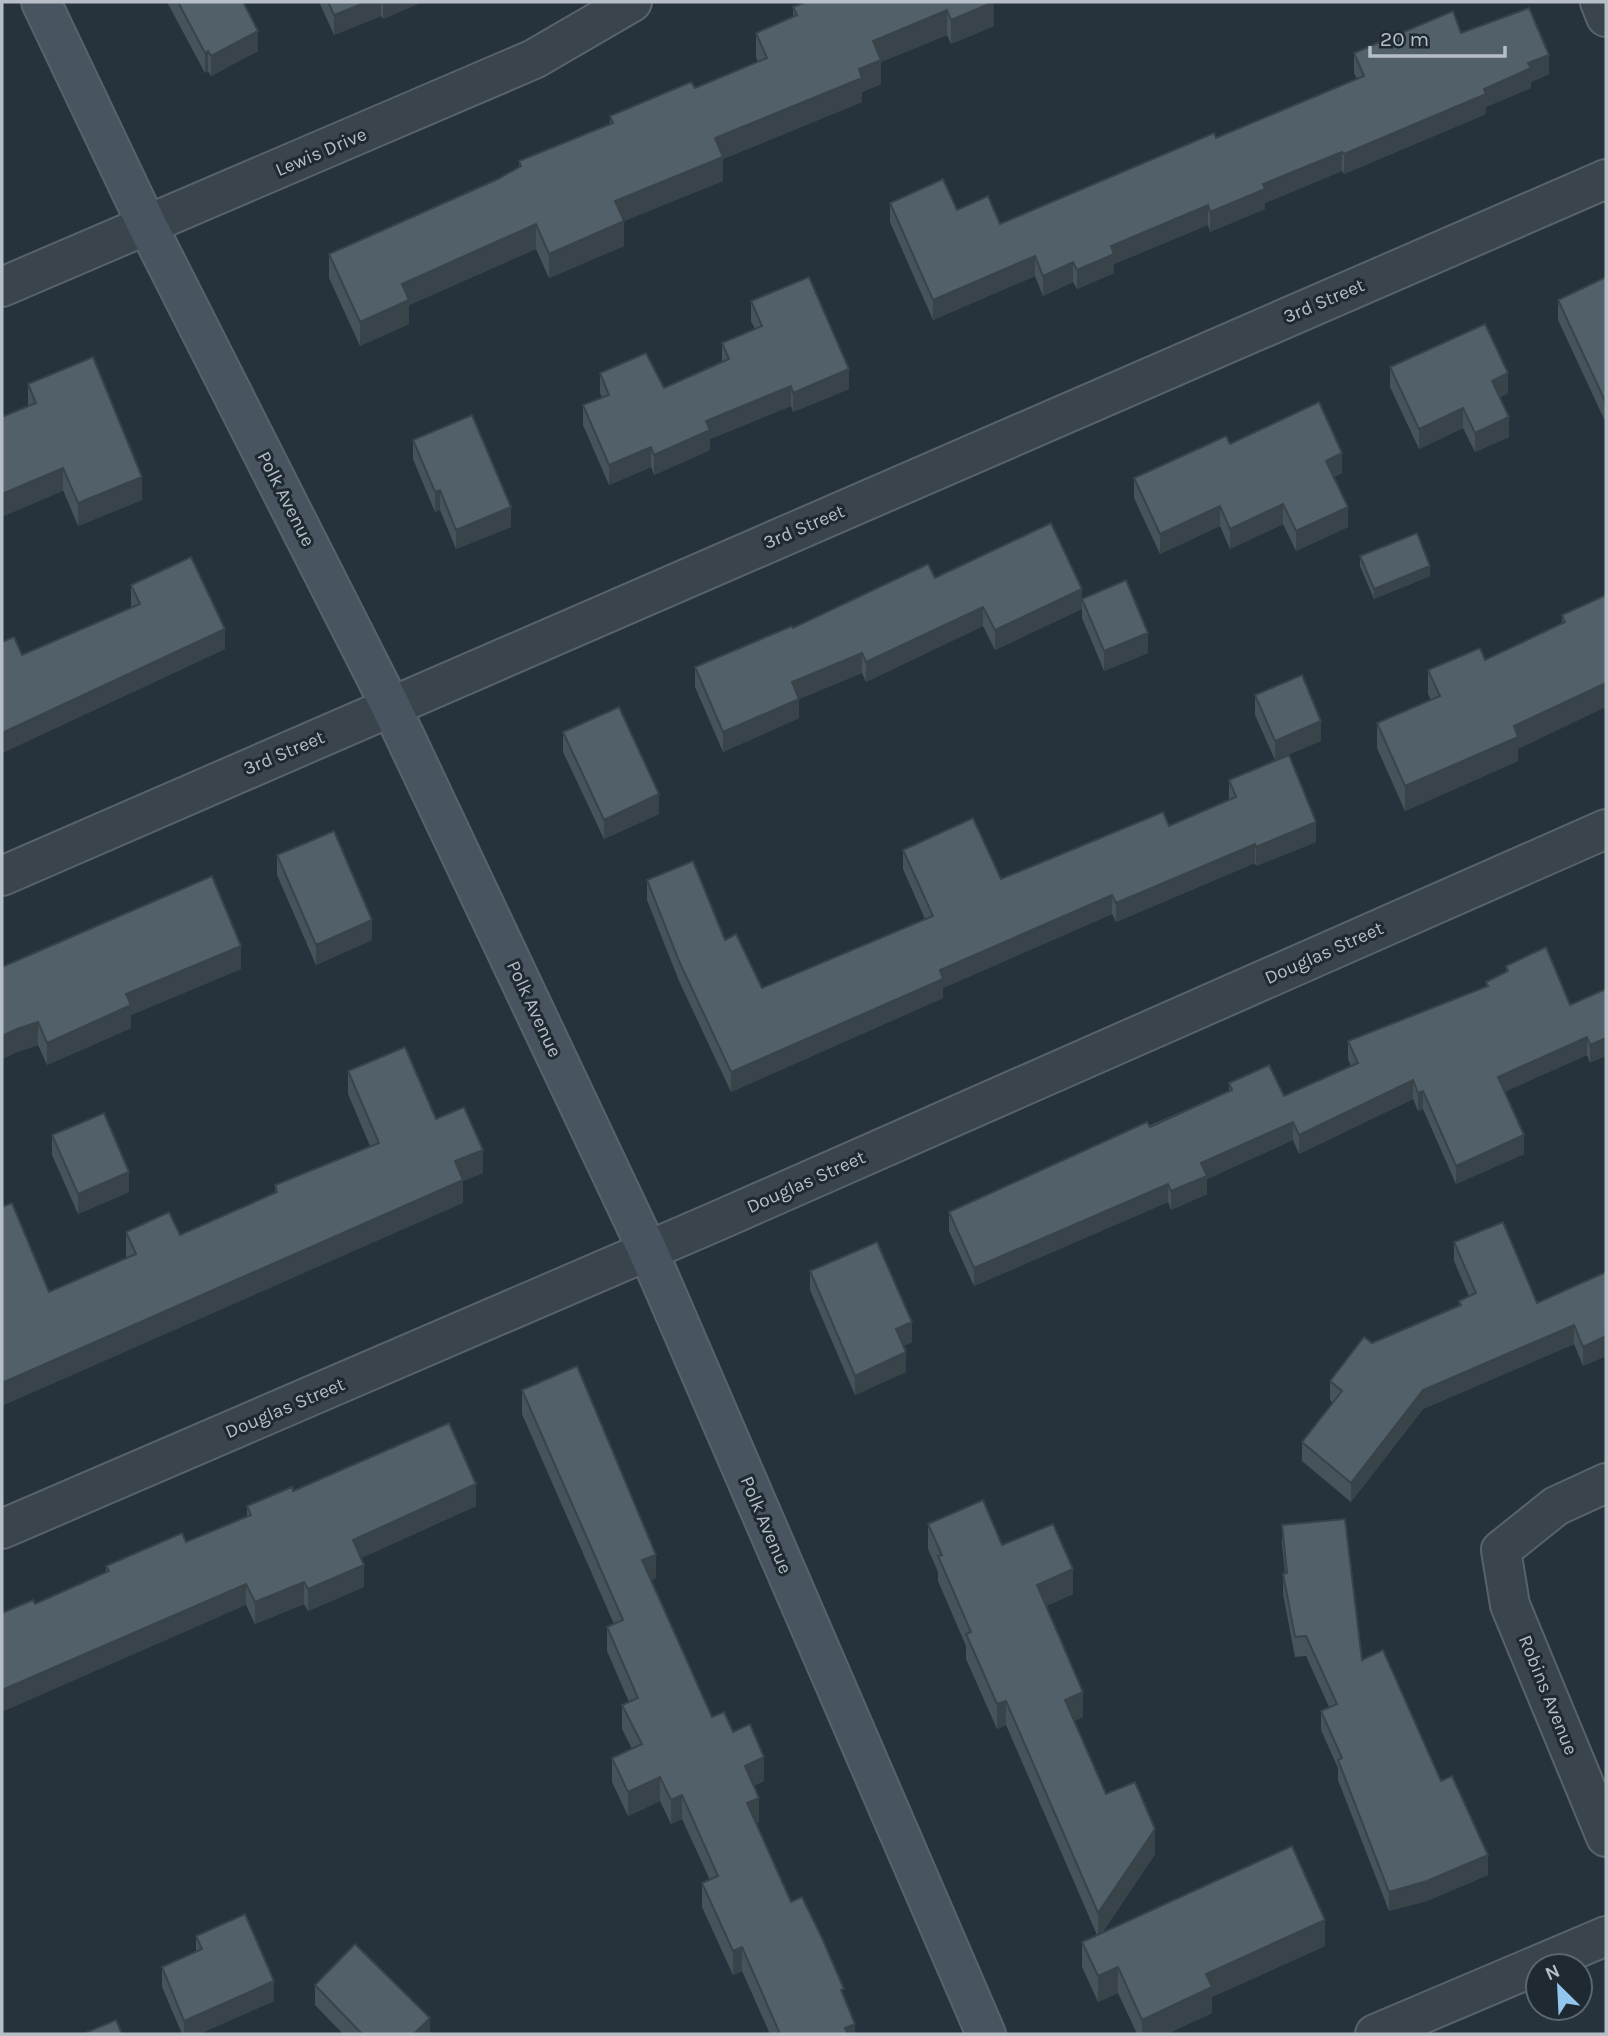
<svg xmlns="http://www.w3.org/2000/svg" width="1608" height="2036" viewBox="0 0 1608 2036" font-family="Karla,sans-serif">
  <rect width="100%" height="100%" fill="#26333c"/>
  <g fill="none" stroke-linecap="round" stroke-linejoin="round">
    <g stroke="#58626a" stroke-width="42">
      <path id="street" d="M 1600,2 L 1606,17
        M 2,287 L 534,59 L 632,2
        M 2,876 L 1606,179
        M 1606,1483 L 1556,1506 L 1501,1550 L 1510,1605 L 1606,1837
        M 2,1529 L 717,1221 L 1606,829
        M 1375,2034 L 1606,1936"/>
    </g>
    <g stroke="#58626a" stroke-width="42">
      <path id="secondary" d="M 41,2 L 148,227 L 391,707 L 648,1251 L 986,2034"/>
    </g>
    <use href="#street" stroke="#3a444c" stroke-width="38"/>
    <use href="#secondary" stroke="#48545f" stroke-width="38"/>
  </g>
  <path fill="#47535a" d="M 167,2 L 243,2 L 258,51 L 211,76 L 208,71 L 205,73 Z
    M 319,2 L 422,2 L 383,19 L 381,16 L 334,35 Z
    M 994,3 L 994,26 L 951,44 L 947,35 L 881,62 L 881,84 L 862,92 L 862,102 L 723,159 L 723,181 L 623,221 L 624,246 L 549,278 L 536,249 L 409,305 L 409,324 L 360,346 L 329,278 L 329,254 L 498,179 L 519,167 L 519,161 L 610,124 L 610,116 L 695,88 L 758,62 L 756,57 L 756,33 L 793,17 L 793,7 Z
    M 1461,33 L 1549,74 L 1531,82 L 1531,88 L 1486,107 L 1486,114 L 1344,174 L 1342,171 L 1265,203 L 1265,209 L 1210,232 L 1208,225 L 1114,264 L 1114,273 L 1077,289 L 1073,282 L 1043,296 L 1035,276 L 933,320 L 890,222 L 890,203 L 957,210 L 1000,224 L 1216,138 L 1357,79 L 1354,73 L 1354,53 Z
    M 1606,277 L 1605,421 L 1558,320 L 1558,300 Z
    M 751,301 L 849,389 L 793,412 L 791,406 L 710,439 L 710,450 L 654,475 L 651,467 L 609,485 L 583,425 L 583,405 L 602,397 L 600,393 L 600,373 L 664,388 L 722,361 L 722,343 L 755,329 L 751,321 Z
    M 1390,367 L 1508,393 L 1500,397 L 1509,437 L 1475,452 L 1463,428 L 1419,449 L 1390,387 Z
    M 28,384 L 142,500 L 78,526 L 28,406 Z
    M 413,440 L 511,527 L 456,549 L 440,510 L 435,512 L 413,459 Z
    M 1230,444 L 1342,473 L 1334,477 L 1348,527 L 1296,551 L 1283,524 L 1230,549 L 1220,526 L 1160,554 L 1134,498 L 1134,478 Z
    M 1360,556 L 1430,576 L 1374,599 L 1360,566 Z
    M 935,578 L 1082,609 L 995,650 L 983,626 L 866,682 L 862,673 L 799,699 L 799,718 L 723,752 L 695,687 L 695,667 L 793,628 Z
    M 131,585 L 225,649 L 2,753 L 2,642 L 22,655 L 132,608 L 131,605 Z
    M 1606,595 L 1518,749 L 1518,761 L 1405,811 L 1377,748 L 1377,723 L 1431,700 L 1428,694 L 1428,670 L 1485,660 L 1562,623 L 1562,615 Z
    M 1082,599 L 1148,653 L 1104,671 L 1082,618 Z
    M 1255,695 L 1321,741 L 1275,760 L 1255,715 Z
    M 563,732 L 659,814 L 604,839 L 563,752 Z
    M 1229,780 L 1316,842 L 1256,866 L 1255,863 L 1116,922 L 1112,914 L 943,988 L 943,998 L 731,1092 L 679,981 L 647,900 L 647,880 L 725,940 L 762,988 L 925,919 L 903,869 L 903,850 L 1001,879 L 1169,826 L 1229,800 Z
    M 277,855 L 372,940 L 316,965 L 277,875 Z
    M 1506,966 L 1570,1005 L 1606,989 L 1590,1063 L 1587,1055 L 1504,1092 L 1524,1154 L 1456,1184 L 1423,1109 L 1418,1111 L 1413,1099 L 1299,1154 L 1293,1140 L 1207,1179 L 1207,1194 L 1171,1210 L 1168,1202 L 974,1286 L 949,1231 L 949,1212 L 1229,1091 L 1229,1083 L 1284,1096 L 1351,1066 L 1348,1059 L 1348,1041 L 1486,987 L 1486,982 L 1506,972 Z
    M 2,967 L 241,969 L 131,1015 L 131,1028 L 47,1065 L 38,1045 L 17,1052 L 2,1059 Z
    M 348,1071 L 436,1119 L 483,1173 L 463,1181 L 463,1203 L 49,1292 L 127,1258 L 126,1256 L 126,1232 L 180,1235 L 275,1193 L 275,1185 L 370,1146 L 348,1094 Z
    M 52,1135 L 129,1192 L 78,1214 L 52,1155 Z
    M 1454,1242 L 1537,1303 L 1606,1272 L 1606,1356 L 1583,1366 L 1574,1344 L 1423,1409 L 1351,1502 L 1302,1461 L 1302,1442 L 1333,1403 L 1330,1400 L 1330,1381 L 1372,1343 L 1459,1305 L 1459,1301 L 1469,1296 L 1454,1261 Z
    M 810,1271 L 912,1342 L 903,1346 L 906,1372 L 855,1395 L 810,1290 Z
    M 522,1390 L 656,1578 L 651,1580 L 712,1717 L 733,1732 L 764,1781 L 753,1786 L 759,1822 L 756,1823 L 791,1902 L 844,1998 L 855,2034 L 770,2034 L 742,1971 L 733,1975 L 702,1907 L 702,1883 L 710,1880 L 682,1819 L 671,1824 L 660,1801 L 628,1816 L 612,1782 L 612,1758 L 632,1749 L 622,1729 L 622,1705 L 629,1702 L 607,1651 L 607,1627 L 614,1624 L 522,1414 Z
    M 293,1491 L 476,1506 L 361,1558 L 364,1587 L 308,1611 L 304,1604 L 255,1624 L 246,1605 L 35,1604 L 106,1572 L 106,1566 L 186,1542 L 247,1517 L 247,1506 Z
    M 928,1524 L 1002,1545 L 1073,1594 L 1046,1606 L 1083,1717 L 1074,1721 L 1106,1794 L 1155,1854 L 1102,1933 L 1325,1946 L 1212,1997 L 1212,2013 L 1167,2034 L 1137,2034 L 1118,1993 L 1098,2002 L 1082,1967 L 1082,1942 L 1097,1935 L 1006,1725 L 997,1729 L 966,1659 L 966,1646 L 938,1581 L 938,1572 L 928,1549 Z
    M 1282,1525 L 1362,1660 L 1441,1781 L 1488,1875 L 1427,1901 L 1389,1911 L 1338,1780 L 1338,1768 L 1321,1730 L 1321,1711 L 1329,1707 L 1306,1656 L 1295,1657 L 1283,1594 L 1283,1574 L 1285,1573 L 1282,1545 Z
    M 196,1936 L 274,2001 L 199,2034 L 182,2034 L 162,1987 L 162,1967 L 196,1952 Z
    M 315,1985 L 430,2034 L 343,2034 L 315,2005 Z"/>
  <path fill="#39434a" d="M 367,2 L 381,2 L 381,16 L 334,35 L 334,15 Z
    M 383,2 L 422,2 L 383,19 Z
    M 986,2 L 997,2 L 994,3 L 994,26 L 951,44 L 951,20 Z
    M 947,10 L 947,35 L 881,62 L 881,84 L 862,92 L 862,102 L 723,159 L 723,181 L 615,225 L 615,201 L 715,138 L 859,69 L 873,41 Z
    M 258,31 L 258,51 L 211,76 L 211,56 Z
    M 208,51 L 208,71 L 205,73 L 205,53 Z
    M 1549,55 L 1549,74 L 1531,82 L 1531,88 L 1486,107 L 1486,114 L 1344,174 L 1344,154 L 1484,89 L 1528,63 Z
    M 1342,152 L 1342,171 L 1265,203 L 1265,209 L 1210,232 L 1210,212 L 1263,184 Z
    M 1208,205 L 1208,225 L 1114,264 L 1114,273 L 1077,289 L 1077,270 L 1111,246 Z
    M 624,221 L 624,246 L 549,278 L 549,254 Z
    M 536,224 L 536,249 L 409,305 L 409,324 L 360,346 L 360,322 L 402,284 Z
    M 1035,256 L 1035,276 L 933,320 L 933,300 Z
    M 1073,262 L 1073,282 L 1043,296 L 1043,276 Z
    M 849,369 L 849,389 L 793,412 L 793,393 Z
    M 1508,373 L 1508,393 L 1492,401 L 1492,381 Z
    M 791,386 L 791,406 L 710,439 L 710,450 L 654,475 L 654,455 L 706,421 Z
    M 1606,400 L 1606,420 L 1605,421 L 1605,401 Z
    M 1463,408 L 1463,428 L 1419,449 L 1419,429 Z
    M 1509,417 L 1509,437 L 1475,452 L 1475,433 Z
    M 651,447 L 651,467 L 609,485 L 609,465 Z
    M 1342,453 L 1342,473 L 1326,480 L 1326,461 Z
    M 63,468 L 63,491 L 2,517 L 2,494 Z
    M 142,477 L 142,500 L 78,526 L 78,503 Z
    M 440,490 L 440,510 L 435,512 L 435,492 Z
    M 1283,504 L 1283,524 L 1230,549 L 1230,529 Z
    M 1220,506 L 1220,526 L 1160,554 L 1160,534 Z
    M 511,507 L 511,527 L 456,549 L 456,530 Z
    M 1348,507 L 1348,527 L 1296,551 L 1296,531 Z
    M 1430,566 L 1430,576 L 1374,599 L 1374,589 Z
    M 1082,589 L 1082,609 L 995,650 L 995,630 Z
    M 983,607 L 983,626 L 866,682 L 866,662 Z
    M 225,629 L 225,649 L 2,753 L 2,733 Z
    M 1148,633 L 1148,653 L 1104,671 L 1104,651 Z
    M 862,653 L 862,673 L 799,699 L 799,718 L 723,752 L 723,732 L 792,682 Z
    M 1606,683 L 1606,707 L 1518,749 L 1518,761 L 1405,811 L 1405,786 L 1514,726 Z
    M 1321,721 L 1321,741 L 1275,760 L 1275,741 Z
    M 659,794 L 659,814 L 604,839 L 604,820 Z
    M 1316,822 L 1316,842 L 1256,866 L 1256,847 Z
    M 1255,844 L 1255,863 L 1116,922 L 1116,903 Z
    M 1112,895 L 1112,914 L 943,988 L 943,998 L 731,1092 L 731,1072 L 940,970 Z
    M 372,920 L 372,940 L 316,965 L 316,945 Z
    M 241,946 L 241,969 L 131,1015 L 131,1028 L 47,1065 L 47,1043 L 126,994 Z
    M 38,1022 L 38,1045 L 17,1052 L 2,1059 L 2,1036 L 17,1029 Z
    M 1587,1037 L 1587,1055 L 1498,1095 L 1498,1077 Z
    M 1606,1038 L 1606,1056 L 1590,1063 L 1590,1045 Z
    M 1413,1080 L 1413,1099 L 1299,1154 L 1299,1135 Z
    M 1423,1091 L 1423,1109 L 1418,1111 L 1418,1093 Z
    M 1293,1122 L 1293,1140 L 1207,1179 L 1207,1194 L 1171,1210 L 1171,1191 L 1201,1163 Z
    M 1524,1135 L 1524,1154 L 1456,1184 L 1456,1166 Z
    M 483,1150 L 483,1173 L 463,1181 L 463,1203 L 2,1406 L 2,1383 L 455,1161 Z
    M 129,1172 L 129,1192 L 78,1214 L 78,1194 Z
    M 1168,1184 L 1168,1202 L 974,1286 L 974,1268 Z
    M 912,1322 L 912,1342 L 896,1349 L 896,1329 Z
    M 1574,1325 L 1574,1344 L 1423,1409 L 1351,1502 L 1351,1483 L 1423,1390 Z
    M 1606,1336 L 1606,1356 L 1583,1366 L 1583,1347 Z
    M 906,1352 L 906,1372 L 855,1395 L 855,1376 Z
    M 476,1484 L 476,1506 L 353,1562 L 353,1540 Z
    M 656,1555 L 656,1578 L 642,1584 L 642,1560 Z
    M 364,1565 L 364,1587 L 308,1611 L 308,1589 Z
    M 1073,1569 L 1073,1594 L 1037,1610 L 1037,1585 Z
    M 304,1582 L 304,1604 L 255,1624 L 255,1602 Z
    M 246,1584 L 246,1605 L 2,1712 L 2,1690 Z
    M 1083,1692 L 1083,1717 L 1065,1725 L 1065,1700 Z
    M 1006,1701 L 1006,1725 L 997,1729 L 997,1704 Z
    M 764,1757 L 764,1781 L 745,1789 L 745,1766 Z
    M 660,1777 L 660,1801 L 628,1816 L 628,1792 Z
    M 682,1795 L 682,1819 L 671,1824 L 671,1800 Z
    M 759,1798 L 759,1822 L 747,1827 L 747,1803 Z
    M 1155,1829 L 1155,1854 L 1098,1938 L 1098,1913 Z
    M 1488,1855 L 1488,1875 L 1427,1901 L 1389,1911 L 1389,1892 Z
    M 1325,1920 L 1325,1946 L 1212,1997 L 1212,2013 L 1167,2034 L 1142,2034 L 1142,2020 L 1206,1974 Z
    M 742,1947 L 742,1971 L 733,1975 L 733,1951 Z
    M 1118,1967 L 1118,1993 L 1098,2002 L 1098,1976 Z
    M 274,1981 L 274,2001 L 199,2034 L 184,2034 L 184,2021 Z
    M 430,2018 L 430,2034 L 414,2034 Z
    M 855,2024 L 855,2034 L 845,2034 L 845,2028 Z"/>
  <path fill="#526069" stroke="#39434a" stroke-width="2" d="M 178,2 L 243,2 L 258,31 L 211,56 L 208,51 L 205,53 Z
    M 328,2 L 367,2 L 334,15 Z
    M 806,2 L 994,2 L 951,20 L 947,10 L 873,41 L 881,60 L 859,69 L 862,78 L 715,138 L 723,157 L 615,201 L 624,221 L 549,254 L 536,224 L 402,284 L 409,300 L 360,322 L 329,254 L 498,179 L 521,166 L 519,161 L 613,123 L 610,116 L 691,82 L 695,88 L 767,58 L 756,33 L 797,15 L 793,7 Z
    M 1529,8 L 1549,55 L 1528,63 L 1531,68 L 1484,89 L 1486,94 L 1344,154 L 1342,152 L 1263,184 L 1265,189 L 1210,212 L 1208,205 L 1111,246 L 1114,254 L 1077,270 L 1073,262 L 1043,276 L 1035,256 L 933,300 L 890,203 L 943,179 L 957,210 L 988,196 L 1000,224 L 1214,133 L 1216,138 L 1364,76 L 1354,53 L 1453,11 L 1461,33 Z
    M 809,277 L 849,369 L 793,393 L 791,386 L 706,421 L 710,430 L 654,455 L 651,447 L 609,465 L 583,405 L 609,395 L 600,373 L 646,353 L 664,388 L 729,359 L 722,343 L 762,326 L 751,301 Z
    M 1606,277 L 1606,400 L 1605,401 L 1558,300 Z
    M 1485,324 L 1508,373 L 1492,381 L 1509,417 L 1475,433 L 1463,408 L 1419,429 L 1390,367 Z
    M 93,357 L 142,477 L 78,503 L 63,468 L 2,494 L 2,417 L 36,403 L 28,384 Z
    M 1319,402 L 1342,453 L 1326,461 L 1348,507 L 1296,531 L 1283,504 L 1230,529 L 1220,506 L 1160,534 L 1134,478 L 1226,436 L 1230,444 Z
    M 472,415 L 511,507 L 456,530 L 440,490 L 435,492 L 413,440 Z
    M 1051,523 L 1082,589 L 995,630 L 983,607 L 866,662 L 862,653 L 792,682 L 799,699 L 723,732 L 695,667 L 792,626 L 793,628 L 928,564 L 935,578 Z
    M 1417,533 L 1430,566 L 1374,589 L 1360,556 Z
    M 191,557 L 225,629 L 2,733 L 2,642 L 14,637 L 22,655 L 140,604 L 131,585 Z
    M 1126,580 L 1148,633 L 1104,651 L 1082,599 Z
    M 1606,595 L 1606,683 L 1514,726 L 1518,737 L 1405,786 L 1377,723 L 1440,696 L 1428,670 L 1480,648 L 1485,660 L 1565,622 L 1562,615 Z
    M 1302,675 L 1321,721 L 1275,741 L 1255,695 Z
    M 619,707 L 659,794 L 604,820 L 563,732 Z
    M 1289,755 L 1316,822 L 1256,847 L 1255,844 L 1116,903 L 1112,895 L 940,970 L 943,979 L 731,1072 L 679,961 L 647,880 L 693,861 L 725,940 L 736,934 L 762,988 L 933,916 L 903,850 L 973,818 L 1001,879 L 1163,812 L 1169,826 L 1236,797 L 1229,780 Z
    M 334,831 L 372,920 L 316,945 L 277,855 Z
    M 212,876 L 241,946 L 126,994 L 131,1005 L 47,1043 L 38,1022 L 17,1029 L 2,1036 L 2,967 Z
    M 1546,947 L 1570,1005 L 1606,989 L 1606,1038 L 1590,1045 L 1587,1037 L 1498,1077 L 1524,1135 L 1456,1166 L 1423,1091 L 1418,1093 L 1413,1080 L 1299,1135 L 1293,1122 L 1201,1163 L 1207,1176 L 1171,1191 L 1168,1184 L 974,1268 L 949,1212 L 1147,1122 L 1150,1127 L 1232,1090 L 1229,1083 L 1269,1065 L 1284,1096 L 1358,1063 L 1348,1041 L 1488,986 L 1486,982 L 1508,971 L 1506,966 Z
    M 405,1047 L 436,1119 L 464,1107 L 483,1150 L 455,1161 L 463,1180 L 2,1383 L 2,1207 L 12,1203 L 49,1292 L 136,1254 L 126,1232 L 169,1212 L 180,1235 L 277,1192 L 275,1185 L 379,1143 L 348,1071 Z
    M 104,1113 L 129,1172 L 78,1194 L 52,1135 Z
    M 1503,1222 L 1537,1303 L 1606,1272 L 1606,1336 L 1583,1347 L 1574,1325 L 1423,1390 L 1351,1483 L 1302,1442 L 1342,1391 L 1330,1381 L 1364,1337 L 1372,1343 L 1461,1305 L 1459,1301 L 1476,1293 L 1454,1242 Z
    M 877,1242 L 912,1322 L 896,1329 L 906,1352 L 855,1376 L 810,1271 Z
    M 577,1366 L 656,1555 L 642,1560 L 712,1717 L 724,1712 L 733,1732 L 750,1724 L 764,1757 L 745,1766 L 759,1798 L 747,1803 L 791,1902 L 802,1897 L 822,1938 L 844,1989 L 841,1990 L 855,2024 L 845,2028 L 848,2034 L 780,2034 L 742,1947 L 733,1951 L 702,1883 L 718,1876 L 682,1795 L 671,1800 L 660,1777 L 628,1792 L 612,1758 L 642,1744 L 622,1705 L 638,1698 L 607,1627 L 623,1620 L 522,1390 Z
    M 449,1423 L 476,1484 L 353,1540 L 364,1565 L 308,1589 L 304,1582 L 255,1602 L 246,1584 L 2,1690 L 2,1613 L 33,1600 L 35,1604 L 109,1571 L 106,1566 L 182,1533 L 186,1542 L 251,1515 L 247,1506 L 292,1487 L 293,1491 Z
    M 983,1500 L 1002,1545 L 1053,1524 L 1073,1569 L 1037,1585 L 1083,1692 L 1065,1700 L 1106,1794 L 1135,1782 L 1155,1829 L 1098,1913 L 1006,1701 L 997,1704 L 966,1634 L 971,1632 L 938,1556 L 942,1555 L 928,1524 Z
    M 1345,1519 L 1362,1660 L 1383,1650 L 1441,1781 L 1452,1776 L 1488,1855 L 1427,1881 L 1389,1892 L 1338,1760 L 1342,1758 L 1321,1711 L 1337,1704 L 1306,1636 L 1295,1637 L 1283,1574 L 1287,1573 L 1282,1525 Z
    M 1292,1846 L 1325,1920 L 1206,1974 L 1212,1987 L 1142,2020 L 1118,1967 L 1098,1976 L 1082,1942 Z
    M 245,1914 L 274,1981 L 184,2021 L 162,1967 L 202,1949 L 196,1936 Z
    M 355,1944 L 430,2018 L 414,2034 L 362,2034 L 315,1985 Z
    M 116,2020 L 122,2034 L 83,2034 Z"/>
  <g text-anchor="middle" dominant-baseline="central" stroke-width="6" stroke-linejoin="round" paint-order="stroke">
    <g font-size="19" fill="#b6bfc7" stroke="#1f2931">
      <text transform="translate(321 152) rotate(-23)">Lewis Drive</text>
      <text transform="translate(1324 301) rotate(-23)">3rd Street</text>
      <text transform="translate(286 499) rotate(63)">Polk Avenue</text>
      <text transform="translate(804 527) rotate(-23)">3rd Street</text>
      <text transform="translate(284 753) rotate(-23)">3rd Street</text>
      <text transform="translate(1324 953) rotate(-24)">Douglas Street</text>
      <text transform="translate(534 1009) rotate(65)">Polk Avenue</text>
      <text transform="translate(806 1182) rotate(-24)">Douglas Street</text>
      <text transform="translate(285 1408) rotate(-23)">Douglas Street</text>
      <text transform="translate(766 1525) rotate(67)">Polk Avenue</text>
      <text transform="translate(1548 1695) rotate(68)">Robins Avenue</text>
    </g>
  </g>
  <rect width="1608" height="2036" fill="none" stroke="#b6bfc7" stroke-width="7"/>
  <g transform="translate(1559 1987) rotate(336)"><circle r="33" fill="#1f2931" stroke="#5b656d" stroke-width="2"/>
  <path d="M0-5L12 26L0 18L-12 26Z" fill="#94c5ef"/>
  <text y="-10" font-size="19" font-weight="bold" text-anchor="middle" fill="#b6bfc7">N</text>
  </g>
  <path d="M1370 46v10h135v-10" fill="none" stroke="#b6bfc7" stroke-width="3.5"/>
  <text x="1380" y="46" font-size="21" fill="#b6bfc7" stroke="#1f2931" stroke-width="5" paint-order="stroke">20 m</text>
</svg>
